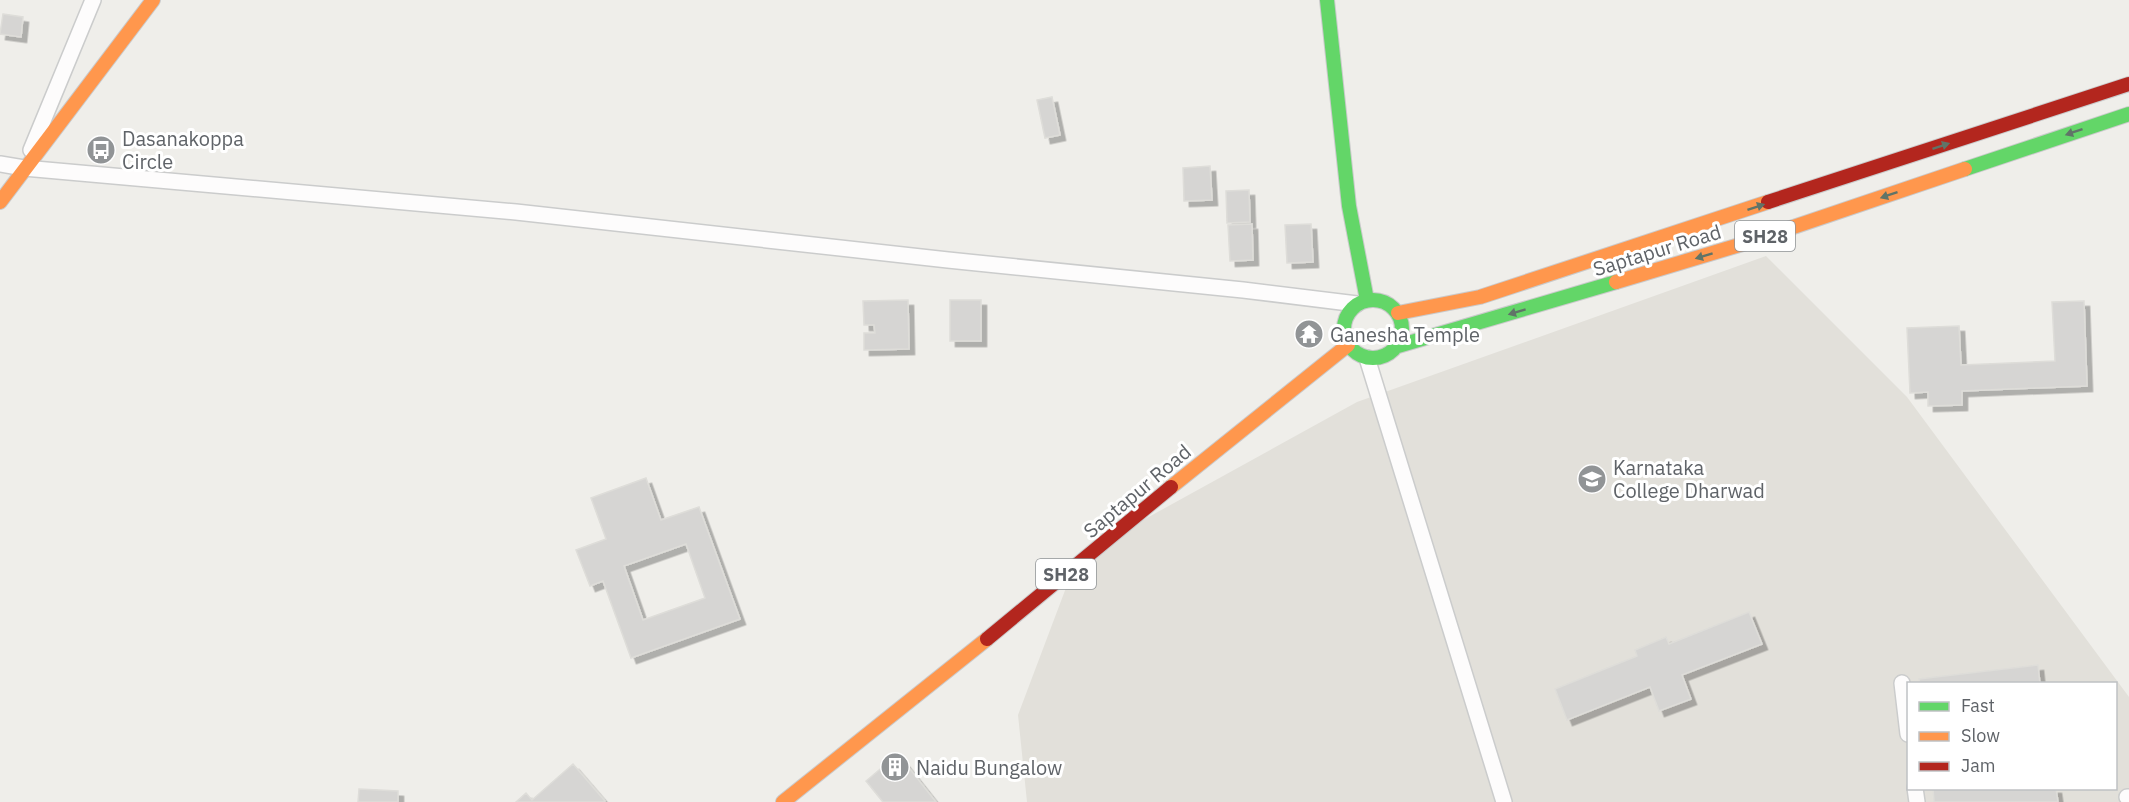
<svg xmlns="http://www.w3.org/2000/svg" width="2129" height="802" viewBox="0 0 2129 802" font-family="'IBM Plex Sans',sans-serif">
  <defs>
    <filter id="shadow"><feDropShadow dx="5.5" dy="5.5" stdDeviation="0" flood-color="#0004"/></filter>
  </defs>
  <rect width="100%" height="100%" fill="#efeeea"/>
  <path fill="#e2e0da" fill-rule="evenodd" d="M 1766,256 L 1907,397 L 2129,697 L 2129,802 L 1027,802 L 1018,715 L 1078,556 L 1357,402 ZM 1908,684 L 2116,684 L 2116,788 L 1908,788 Z"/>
  <path fill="#d6d5d3" stroke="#deddd9" stroke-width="1.5" fill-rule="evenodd" filter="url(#shadow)" d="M 3,14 L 23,17 L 21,37 L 0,34 Z
    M 1052,97 L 1060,135 L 1045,138 L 1037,100 Z
    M 1210,166 L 1212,200 L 1184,201 L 1183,168 Z
    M 1249,190 L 1250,222 L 1227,223 L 1226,191 Z
    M 1252,224 L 1253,260 L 1230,261 L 1228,225 Z
    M 1311,224 L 1313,262 L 1287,263 L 1285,225 Z
    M 908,300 L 909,349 L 864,350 L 864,333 L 875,333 L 874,325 L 864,325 L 863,301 Z
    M 950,300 L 981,300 L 981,341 L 950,341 Z
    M 2084,301 L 2087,386 L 1962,391 L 1962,405 L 1928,406 L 1928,392 L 1910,393 L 1907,328 L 1959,326 L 1961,365 L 2055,361 L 2052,302 Z
    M 646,478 L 661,520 L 699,507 L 740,619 L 631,658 L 603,581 L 590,586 L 576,550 L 606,539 L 591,498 ZM 686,544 L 705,598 L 643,620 L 624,566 Z
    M 1749,612 L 1762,644 L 1682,675 L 1691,699 L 1659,711 L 1650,687 L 1567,720 L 1555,689 L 1637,656 L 1635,650 L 1666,637 L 1669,644 Z
    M 2038,665 L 2040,684 L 1920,684 L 1919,679 Z
    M 898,754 L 936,802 L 883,802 L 866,781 Z
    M 573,764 L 605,801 L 604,802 L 516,802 L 526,793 L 532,800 Z
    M 1933,788 L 2056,788 L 2058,802 L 1934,802 Z
    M 359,789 L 398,791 L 398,802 L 358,802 Z"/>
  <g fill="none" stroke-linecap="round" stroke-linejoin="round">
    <g stroke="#cbcccc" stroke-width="18">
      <path id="street" d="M 31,150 L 93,0
        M 0,164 L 24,168 L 516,212 L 948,260 L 1243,290 L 1357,304
        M 1367,358 L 1504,802
        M 1902,683 L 1908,734
        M 1915,788 L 1917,802
        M 2127,797 L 2129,797"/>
    </g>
    <g stroke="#cacacb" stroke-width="16">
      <path id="fast" d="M 1327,0 L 1349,206 L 1367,300
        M 1965,169 L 2129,114
        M1344 329a29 29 0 1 1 58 0a29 29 0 1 1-58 0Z
        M 1398,346 L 1616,282"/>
    </g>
    <g stroke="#cacacb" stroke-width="16">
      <path id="slow" d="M 0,202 L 153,0
        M 1616,282 L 1746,243 L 1965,169
        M 1398,313 L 1480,297 L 1768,202
        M 1171,487 L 1348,345
        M 783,802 L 987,639"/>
    </g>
    <g stroke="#cacacb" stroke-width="16">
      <path id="jam" d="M 1768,202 L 2129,84
        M 987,639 L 1171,487"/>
    </g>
    <use href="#street" stroke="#fdfcfc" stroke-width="15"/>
    <use href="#fast" stroke="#63d668" stroke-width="14"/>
    <use href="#slow" stroke="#ff974d" stroke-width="14"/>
    <use href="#jam" stroke="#b3261e" stroke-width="14"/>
  </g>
  <defs><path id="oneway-solid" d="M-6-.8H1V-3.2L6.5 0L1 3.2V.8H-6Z" transform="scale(1.5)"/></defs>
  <g fill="#607468">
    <use href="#oneway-solid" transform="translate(2074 132) rotate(161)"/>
    <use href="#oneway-solid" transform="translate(1941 146) rotate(-18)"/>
    <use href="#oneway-solid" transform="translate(1889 195) rotate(161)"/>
    <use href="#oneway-solid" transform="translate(1756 207) rotate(-18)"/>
    <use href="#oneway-solid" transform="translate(1704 256) rotate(163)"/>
    <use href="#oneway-solid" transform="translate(1517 312) rotate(163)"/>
  </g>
  <defs>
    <g id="bus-disc" transform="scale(1.5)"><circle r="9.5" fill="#919496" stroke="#fff"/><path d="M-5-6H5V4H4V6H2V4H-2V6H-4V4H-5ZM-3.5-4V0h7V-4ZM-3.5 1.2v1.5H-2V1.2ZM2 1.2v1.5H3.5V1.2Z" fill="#fff"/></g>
    <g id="temple-disc" transform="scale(1.5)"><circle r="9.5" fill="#919496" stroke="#fff"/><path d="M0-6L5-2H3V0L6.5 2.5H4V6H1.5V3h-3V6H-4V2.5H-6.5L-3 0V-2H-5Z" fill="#fff"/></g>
    <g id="university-disc" transform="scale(1.5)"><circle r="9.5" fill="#919496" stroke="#fff"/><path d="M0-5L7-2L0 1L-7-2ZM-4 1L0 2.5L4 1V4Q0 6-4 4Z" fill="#fff"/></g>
    <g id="building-disc" transform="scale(1.5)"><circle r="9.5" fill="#919496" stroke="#fff"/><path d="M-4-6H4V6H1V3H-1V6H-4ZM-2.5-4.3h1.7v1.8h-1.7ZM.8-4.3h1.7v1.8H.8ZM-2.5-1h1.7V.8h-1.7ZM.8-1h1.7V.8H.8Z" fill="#fff"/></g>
  </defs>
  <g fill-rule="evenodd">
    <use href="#bus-disc" x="101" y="150"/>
    <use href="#temple-disc" x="1309" y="334"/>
    <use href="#university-disc" x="1592" y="479"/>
    <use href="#building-disc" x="895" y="767"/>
  </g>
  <g text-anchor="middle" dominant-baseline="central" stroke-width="6" stroke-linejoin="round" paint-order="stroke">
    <g fill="#fff" stroke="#8f9295" stroke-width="1.5">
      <rect x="1735" y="221" width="60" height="30" rx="4.5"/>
      <rect x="1036" y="559" width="60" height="30" rx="4.5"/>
    </g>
    <g font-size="18" font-weight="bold" fill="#5f6368">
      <text x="1765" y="236">SH28</text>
      <text x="1066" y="574">SH28</text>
    </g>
    <g font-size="20" fill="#5f6368" stroke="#fff" text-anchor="start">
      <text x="122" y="138">Dasanakoppa<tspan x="122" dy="23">Circle</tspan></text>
      <text x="1330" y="334">Ganesha Temple</text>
      <text x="1613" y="467">Karnataka<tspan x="1613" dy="23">College Dharwad</tspan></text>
      <text x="916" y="767">Naidu Bungalow</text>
    </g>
    <g font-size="20" fill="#5f6368" stroke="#fff">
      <text transform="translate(1657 250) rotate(-17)">Saptapur Road</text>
      <text transform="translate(1137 491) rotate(-40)">Saptapur Road</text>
    </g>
  </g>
  <rect x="1907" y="682" width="210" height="108" fill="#ffffff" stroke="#bfc1c3" stroke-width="1.5"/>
  <rect x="1919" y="702" width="30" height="9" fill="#63d668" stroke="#bfc1c3" stroke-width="1.5"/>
  <text x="1961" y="712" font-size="18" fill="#5f6368">Fast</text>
  <rect x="1919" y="732" width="30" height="9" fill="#ff974d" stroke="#bfc1c3" stroke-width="1.5"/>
  <text x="1961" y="742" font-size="18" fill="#5f6368">Slow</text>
  <rect x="1919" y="762" width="30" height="9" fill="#b3261e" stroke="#bfc1c3" stroke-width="1.5"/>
  <text x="1961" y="772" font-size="18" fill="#5f6368">Jam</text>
</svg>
